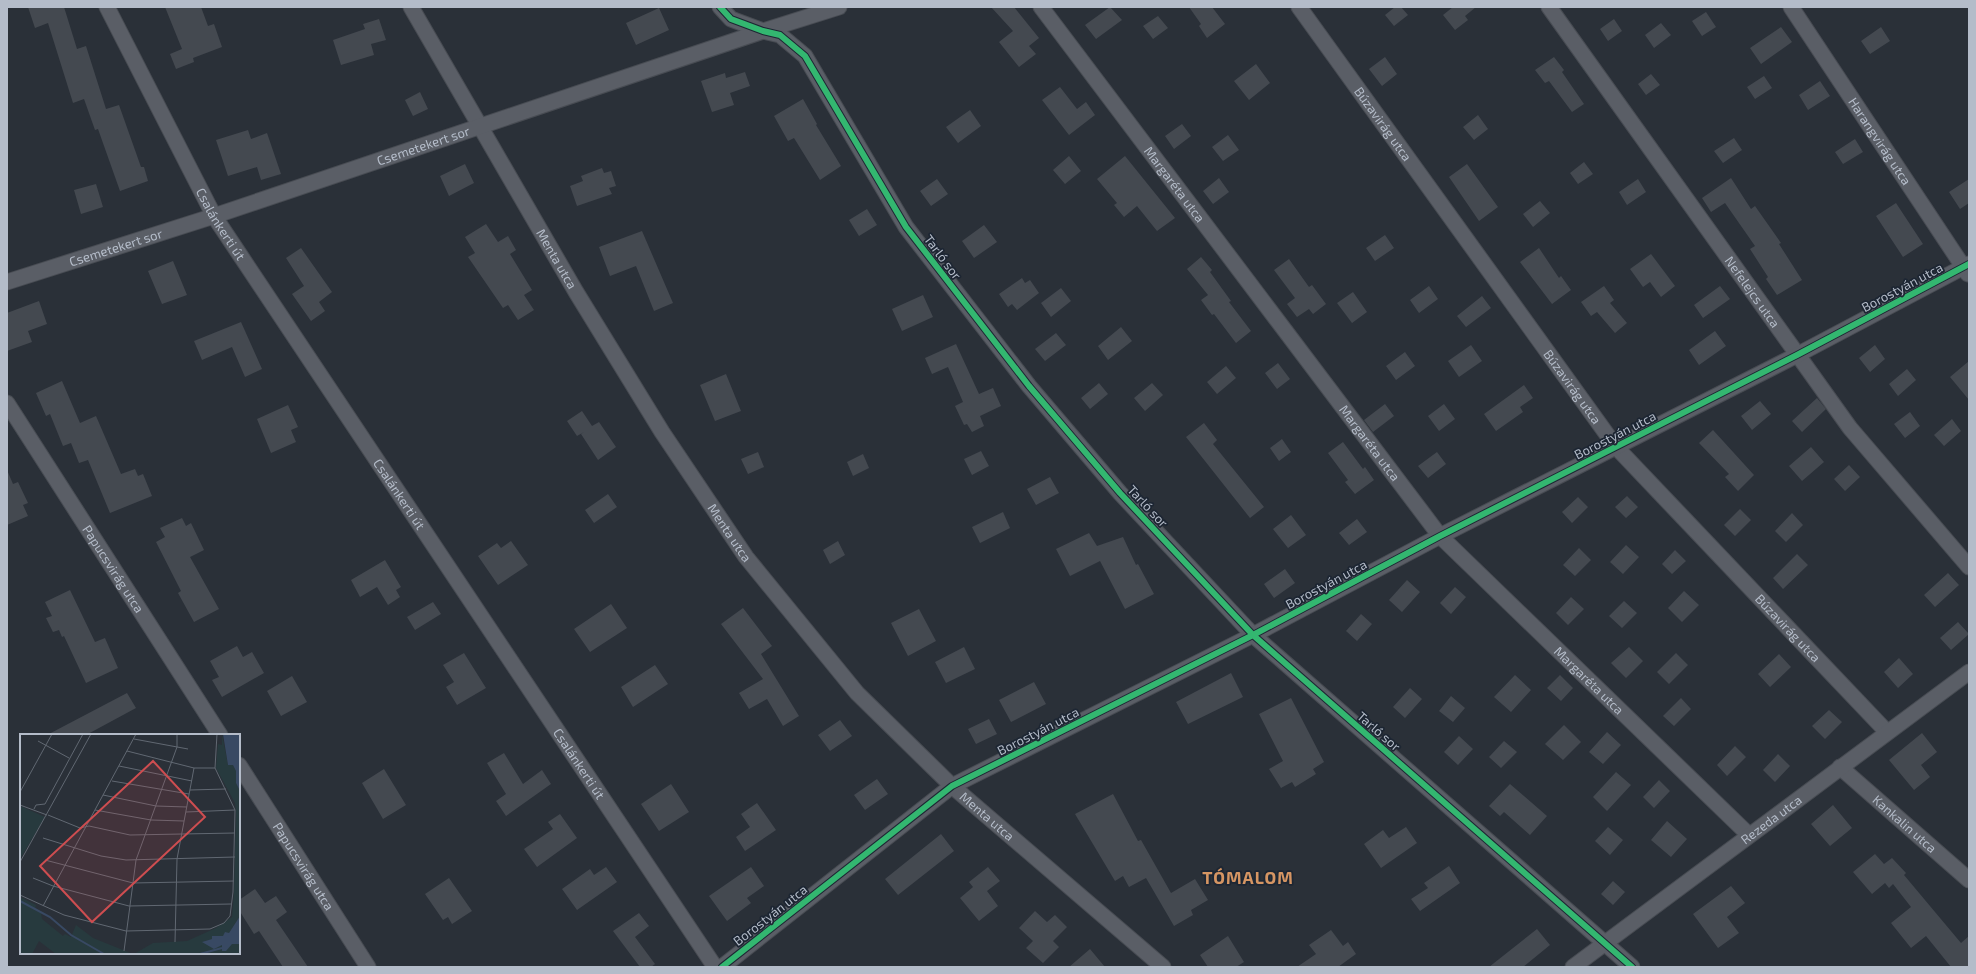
<svg xmlns="http://www.w3.org/2000/svg" width="1976" height="974" viewBox="0 0 1976 974" font-family="'Exo 2',sans-serif">
  <rect width="100%" height="100%" fill="#2a3038"/>
  <path fill="#444950" d="M 28,7 L 64,7 L 77,49 L 86,46 L 106,109 L 119,105 L 141,167 L 144,167 L 148,181 L 120,191 L 98,129 L 95,130 L 84,99 L 73,103 L 48,23 L 35,28 Z
    M 165,7 L 201,7 L 208,26 L 214,24 L 222,47 L 193,58 L 194,62 L 176,69 L 170,54 L 182,49 Z
    M 991,7 L 1014,7 L 1039,38 L 1029,46 L 1036,54 L 1019,67 L 999,42 L 1013,31 Z
    M 1110,7 L 1122,20 L 1096,39 L 1085,25 Z
    M 1189,7 L 1212,7 L 1225,24 L 1207,38 L 1199,26 L 1201,24 Z
    M 1395,7 L 1401,7 L 1408,15 L 1394,26 L 1385,15 Z
    M 1453,7 L 1476,7 L 1465,16 L 1468,20 L 1455,30 L 1443,15 Z
    M 659,8 L 669,30 L 636,45 L 626,23 Z
    M 1706,12 L 1716,27 L 1702,36 L 1692,21 Z
    M 1158,16 L 1168,28 L 1153,39 L 1143,26 Z
    M 379,19 L 386,40 L 371,44 L 374,55 L 341,65 L 333,40 L 365,29 L 363,24 Z
    M 1614,19 L 1622,31 L 1608,41 L 1600,29 Z
    M 1661,23 L 1671,35 L 1654,48 L 1645,35 Z
    M 1781,27 L 1792,42 L 1761,64 L 1750,48 Z
    M 1881,27 L 1890,41 L 1870,54 L 1861,41 Z
    M 1385,57 L 1397,74 L 1382,86 L 1369,69 Z
    M 1554,57 L 1564,70 L 1562,72 L 1584,104 L 1572,112 L 1549,81 L 1545,83 L 1535,70 Z
    M 1256,64 L 1270,83 L 1249,100 L 1234,81 Z
    M 745,72 L 750,86 L 730,93 L 734,105 L 712,112 L 701,81 L 725,73 L 726,78 Z
    M 1651,74 L 1660,85 L 1646,95 L 1638,84 Z
    M 1764,76 L 1772,88 L 1755,99 L 1747,87 Z
    M 1820,81 L 1830,96 L 1808,110 L 1799,95 Z
    M 1060,87 L 1077,109 L 1086,102 L 1095,115 L 1069,135 L 1042,100 Z
    M 420,92 L 428,109 L 413,116 L 405,100 Z
    M 803,99 L 817,124 L 816,125 L 841,166 L 820,180 L 794,138 L 788,141 L 774,116 Z
    M 970,110 L 981,126 L 958,143 L 946,127 Z
    M 1478,115 L 1488,129 L 1474,140 L 1463,127 Z
    M 1182,124 L 1191,136 L 1174,149 L 1165,136 Z
    M 248,130 L 251,139 L 267,133 L 281,174 L 261,180 L 257,167 L 228,176 L 216,140 Z
    M 1228,135 L 1239,150 L 1223,161 L 1212,147 Z
    M 1734,138 L 1742,150 L 1723,163 L 1714,151 Z
    M 1855,139 L 1863,152 L 1843,164 L 1835,152 Z
    M 1069,156 L 1081,171 L 1065,184 L 1053,170 Z
    M 1125,156 L 1175,218 L 1157,231 L 1137,206 L 1124,217 L 1114,205 L 1117,203 L 1097,179 Z
    M 1584,162 L 1593,174 L 1578,184 L 1570,173 Z
    M 465,164 L 474,183 L 449,196 L 440,176 Z
    M 1467,164 L 1498,207 L 1479,221 L 1449,177 Z
    M 602,168 L 604,173 L 611,171 L 616,186 L 609,188 L 612,194 L 577,206 L 570,186 L 583,181 L 581,176 Z
    M 1219,178 L 1229,192 L 1213,204 L 1203,191 Z
    M 1731,178 L 1751,209 L 1755,206 L 1781,243 L 1779,244 L 1802,280 L 1777,295 L 1766,279 L 1768,277 L 1750,249 L 1755,246 L 1725,203 L 1711,212 L 1702,198 Z
    M 937,179 L 948,194 L 931,206 L 920,191 Z
    M 1638,179 L 1646,192 L 1627,205 L 1619,192 Z
    M 1969,179 L 1969,203 L 1960,209 L 1949,192 Z
    M 96,184 L 103,207 L 81,214 L 74,190 Z
    M 1540,201 L 1550,213 L 1533,227 L 1523,214 Z
    M 1896,203 L 1923,244 L 1903,257 L 1876,216 Z
    M 867,209 L 877,225 L 859,236 L 849,220 Z
    M 486,224 L 498,242 L 508,236 L 516,250 L 510,254 L 532,290 L 524,295 L 534,310 L 518,320 L 508,305 L 503,308 L 468,257 L 475,253 L 465,237 Z
    M 984,225 L 997,242 L 974,258 L 962,241 Z
    M 642,231 L 673,303 L 654,311 L 636,266 L 610,276 L 599,247 Z
    M 1385,235 L 1394,248 L 1375,261 L 1366,248 Z
    M 301,248 L 332,292 L 319,302 L 325,311 L 311,321 L 292,294 L 304,286 L 286,258 Z
    M 1539,248 L 1559,278 L 1561,276 L 1571,290 L 1552,304 L 1520,262 Z
    M 1651,254 L 1675,286 L 1661,297 L 1650,282 L 1643,287 L 1630,269 Z
    M 1201,257 L 1212,270 L 1210,272 L 1231,301 L 1229,302 L 1251,331 L 1236,343 L 1214,314 L 1212,315 L 1201,300 L 1208,295 L 1187,269 Z
    M 1289,259 L 1309,287 L 1312,285 L 1326,304 L 1313,314 L 1309,309 L 1297,317 L 1287,304 L 1295,298 L 1274,270 Z
    M 173,261 L 187,295 L 162,304 L 148,271 Z
    M 1022,278 L 1025,283 L 1030,280 L 1039,293 L 1017,310 L 1012,304 L 1008,307 L 999,294 Z
    M 1429,286 L 1438,299 L 1419,313 L 1410,300 Z
    M 1604,286 L 1614,300 L 1610,303 L 1627,323 L 1615,333 L 1597,312 L 1591,316 L 1581,302 Z
    M 1720,286 L 1730,299 L 1703,318 L 1694,305 Z
    M 1061,288 L 1071,301 L 1051,317 L 1041,303 Z
    M 1353,292 L 1367,312 L 1352,323 L 1337,303 Z
    M 923,295 L 933,317 L 902,331 L 892,309 Z
    M 1482,296 L 1491,308 L 1466,327 L 1457,316 Z
    M 39,301 L 47,324 L 28,331 L 32,342 L 7,351 L 7,313 Z
    M 241,322 L 262,369 L 245,377 L 232,347 L 202,360 L 194,341 Z
    M 1121,327 L 1132,341 L 1108,360 L 1098,346 Z
    M 1715,331 L 1726,346 L 1699,365 L 1689,350 Z
    M 1056,333 L 1066,345 L 1045,361 L 1035,349 Z
    M 956,344 L 979,394 L 993,388 L 1001,406 L 980,416 L 984,426 L 972,432 L 967,424 L 964,425 L 955,406 L 963,402 L 948,367 L 932,374 L 925,358 Z
    M 1471,345 L 1482,361 L 1459,377 L 1448,361 Z
    M 1875,345 L 1885,359 L 1870,372 L 1859,358 Z
    M 1405,352 L 1415,366 L 1396,380 L 1386,366 Z
    M 1969,361 L 1969,400 L 1950,377 Z
    M 1278,363 L 1290,379 L 1277,389 L 1265,373 Z
    M 1226,366 L 1236,378 L 1217,394 L 1207,382 Z
    M 1907,369 L 1916,380 L 1898,396 L 1889,384 Z
    M 726,374 L 741,411 L 715,421 L 700,385 Z
    M 62,381 L 80,423 L 96,416 L 121,474 L 135,469 L 138,476 L 143,474 L 152,496 L 110,513 L 88,460 L 79,463 L 71,443 L 63,446 L 50,414 L 46,416 L 36,393 Z
    M 1099,383 L 1108,394 L 1090,409 L 1081,398 Z
    M 1152,383 L 1163,395 L 1145,411 L 1134,398 Z
    M 1524,385 L 1533,398 L 1520,407 L 1523,412 L 1496,431 L 1484,414 Z
    M 1817,398 L 1826,409 L 1802,432 L 1792,421 Z
    M 1760,401 L 1771,414 L 1752,430 L 1741,416 Z
    M 1385,404 L 1394,416 L 1373,432 L 1364,420 Z
    M 1444,404 L 1455,419 L 1439,431 L 1428,416 Z
    M 288,405 L 298,427 L 291,430 L 296,442 L 271,453 L 257,419 Z
    M 582,411 L 592,426 L 599,422 L 616,447 L 598,460 L 581,434 L 584,432 L 577,436 L 567,421 Z
    M 1910,412 L 1920,426 L 1905,438 L 1894,424 Z
    M 1952,419 L 1961,431 L 1944,446 L 1934,435 Z
    M 1204,423 L 1217,440 L 1213,444 L 1264,507 L 1250,518 L 1186,437 Z
    M 1713,430 L 1754,475 L 1738,491 L 1725,477 L 1729,474 L 1699,443 Z
    M 1282,439 L 1291,452 L 1279,461 L 1270,448 Z
    M 1343,442 L 1363,469 L 1365,467 L 1374,480 L 1355,494 L 1345,482 L 1348,480 L 1328,453 Z
    M 1811,447 L 1824,462 L 1802,481 L 1789,466 Z
    M 981,451 L 989,466 L 972,475 L 964,459 Z
    M 758,452 L 764,467 L 748,474 L 741,459 Z
    M 1437,452 L 1446,464 L 1428,478 L 1418,466 Z
    M 863,454 L 869,468 L 853,476 L 847,462 Z
    M 1849,465 L 1860,477 L 1845,491 L 1834,479 Z
    M 7,470 L 13,484 L 18,482 L 28,503 L 23,505 L 28,516 L 7,525 Z
    M 1050,477 L 1059,493 L 1036,505 L 1027,489 Z
    M 608,494 L 617,507 L 594,523 L 585,510 Z
    M 1627,496 L 1638,507 L 1626,518 L 1615,507 Z
    M 1578,497 L 1588,507 L 1572,523 L 1562,512 Z
    M 1740,509 L 1751,520 L 1735,536 L 1724,525 Z
    M 1003,512 L 1010,528 L 980,543 L 972,527 Z
    M 1792,513 L 1803,525 L 1786,542 L 1775,531 Z
    M 1291,515 L 1306,535 L 1288,548 L 1273,529 Z
    M 182,518 L 186,526 L 191,523 L 204,550 L 190,557 L 219,609 L 194,622 L 178,593 L 181,591 L 156,542 L 165,537 L 160,528 Z
    M 1357,519 L 1367,532 L 1349,545 L 1339,533 Z
    M 1089,533 L 1097,546 L 1123,537 L 1136,565 L 1138,564 L 1154,594 L 1125,609 L 1100,561 L 1070,576 L 1056,549 Z
    M 511,541 L 528,565 L 498,585 L 478,556 L 497,543 L 501,548 Z
    M 838,541 L 845,555 L 830,564 L 823,550 Z
    M 1626,545 L 1639,557 L 1623,574 L 1610,562 Z
    M 1579,548 L 1591,560 L 1575,576 L 1563,565 Z
    M 1675,550 L 1686,561 L 1672,574 L 1662,564 Z
    M 1797,554 L 1808,565 L 1783,589 L 1773,578 Z
    M 385,560 L 401,587 L 396,590 L 400,597 L 388,605 L 377,587 L 360,597 L 351,580 Z
    M 1285,569 L 1295,583 L 1274,598 L 1264,584 Z
    M 1948,573 L 1959,585 L 1935,607 L 1924,595 Z
    M 1407,580 L 1420,592 L 1402,612 L 1389,600 Z
    M 1455,587 L 1466,597 L 1451,614 L 1440,603 Z
    M 70,590 L 95,642 L 105,638 L 118,668 L 86,683 L 64,636 L 62,637 L 59,630 L 53,632 L 46,618 L 52,616 L 45,602 Z
    M 1684,591 L 1699,605 L 1682,622 L 1668,608 Z
    M 1571,597 L 1584,609 L 1568,625 L 1556,613 Z
    M 1624,601 L 1637,613 L 1622,628 L 1609,616 Z
    M 433,602 L 441,614 L 415,630 L 407,617 Z
    M 611,604 L 627,628 L 590,652 L 574,629 Z
    M 743,608 L 772,646 L 761,654 L 799,716 L 783,726 L 767,699 L 749,709 L 739,693 L 763,679 L 721,624 Z
    M 919,609 L 936,641 L 908,656 L 891,623 Z
    M 1361,614 L 1372,624 L 1357,641 L 1346,631 Z
    M 1958,622 L 1969,634 L 1951,650 L 1940,638 Z
    M 237,646 L 243,657 L 252,652 L 264,673 L 222,697 L 212,680 L 219,677 L 210,661 Z
    M 964,647 L 975,669 L 946,683 L 935,662 Z
    M 1629,647 L 1643,661 L 1626,678 L 1611,663 Z
    M 464,653 L 486,688 L 457,705 L 446,687 L 454,682 L 443,665 Z
    M 1676,653 L 1688,665 L 1669,684 L 1657,672 Z
    M 1779,654 L 1791,667 L 1770,687 L 1758,674 Z
    M 1899,658 L 1913,674 L 1898,688 L 1884,672 Z
    M 655,665 L 668,684 L 633,707 L 621,687 Z
    M 1231,673 L 1243,697 L 1188,724 L 1176,702 Z
    M 1515,675 L 1531,690 L 1511,712 L 1494,697 Z
    M 1560,675 L 1573,688 L 1561,701 L 1547,688 Z
    M 292,676 L 307,702 L 281,716 L 267,691 Z
    M 1034,682 L 1046,704 L 1011,722 L 999,700 Z
    M 1410,688 L 1422,699 L 1405,718 L 1393,707 Z
    M 127,693 L 136,708 L 86,735 L 47,735 Z
    M 1451,696 L 1465,708 L 1453,722 L 1439,711 Z
    M 1291,698 L 1324,762 L 1313,769 L 1316,774 L 1295,787 L 1292,782 L 1281,788 L 1269,769 L 1283,761 L 1259,714 Z
    M 1681,698 L 1691,709 L 1674,726 L 1663,716 Z
    M 1829,710 L 1842,722 L 1825,739 L 1812,726 Z
    M 989,719 L 997,734 L 976,744 L 968,729 Z
    M 840,720 L 852,736 L 830,751 L 818,735 Z
    M 1564,725 L 1581,742 L 1563,760 L 1545,744 Z
    M 1607,732 L 1621,745 L 1603,764 L 1589,752 Z
    M 1922,733 L 1937,752 L 1921,765 L 1930,777 L 1914,790 L 1889,760 Z
    M 1459,736 L 1473,749 L 1458,765 L 1444,752 Z
    M 1504,741 L 1517,752 L 1501,768 L 1489,757 Z
    M 1735,746 L 1746,757 L 1727,776 L 1717,765 Z
    M 504,753 L 523,784 L 542,770 L 551,784 L 506,816 L 496,801 L 506,794 L 487,763 Z
    M 1778,754 L 1790,766 L 1775,782 L 1763,770 Z
    M 384,769 L 406,805 L 383,819 L 362,783 Z
    M 1616,772 L 1631,785 L 1607,811 L 1593,797 Z
    M 877,779 L 888,794 L 865,810 L 854,795 Z
    M 1659,780 L 1670,791 L 1654,808 L 1643,797 Z
    M 671,784 L 689,812 L 659,831 L 641,804 Z
    M 1510,784 L 1547,816 L 1530,835 L 1504,812 L 1500,816 L 1489,806 Z
    M 1113,794 L 1138,841 L 1141,840 L 1171,893 L 1195,879 L 1208,900 L 1191,910 L 1193,915 L 1174,926 L 1146,878 L 1129,887 L 1123,876 L 1115,881 L 1075,814 Z
    M 757,803 L 776,830 L 745,851 L 736,837 L 750,827 L 741,814 Z
    M 1833,805 L 1852,828 L 1830,846 L 1811,824 Z
    M 560,814 L 577,838 L 537,867 L 524,849 L 553,829 L 548,822 Z
    M 1667,821 L 1687,839 L 1671,857 L 1651,840 Z
    M 1406,827 L 1417,843 L 1381,868 L 1364,844 L 1383,830 L 1389,838 Z
    M 1608,827 L 1623,840 L 1610,855 L 1595,841 Z
    M 941,834 L 954,851 L 898,895 L 885,879 Z
    M 1875,854 L 1884,864 L 1892,858 L 1906,873 L 1904,875 L 1961,943 L 1969,936 L 1969,967 L 1951,967 L 1926,936 L 1911,948 L 1891,923 L 1911,907 L 1893,884 L 1889,888 L 1885,883 L 1872,894 L 1853,872 Z
    M 1449,866 L 1460,883 L 1420,911 L 1411,899 L 1428,888 L 1424,883 Z
    M 606,867 L 617,882 L 577,910 L 562,889 L 590,869 L 594,875 Z
    M 751,867 L 764,886 L 747,898 L 751,903 L 727,921 L 709,896 Z
    M 988,867 L 1000,881 L 987,891 L 998,906 L 979,921 L 960,898 L 973,887 L 969,882 Z
    M 449,878 L 472,911 L 452,924 L 448,917 L 443,920 L 425,894 Z
    M 1613,881 L 1625,892 L 1613,905 L 1601,894 Z
    M 1731,886 L 1745,903 L 1727,917 L 1739,933 L 1718,948 L 1693,914 Z
    M 255,889 L 265,903 L 276,896 L 287,912 L 276,920 L 308,967 L 283,967 L 259,931 L 254,934 L 239,910 L 239,900 Z
    M 1035,911 L 1047,922 L 1055,915 L 1067,927 L 1053,941 L 1059,947 L 1043,963 L 1026,948 L 1033,941 L 1019,928 Z
    M 639,913 L 649,926 L 635,937 L 655,964 L 651,967 L 640,967 L 613,931 Z
    M 1537,929 L 1550,945 L 1523,967 L 1489,967 Z
    M 1331,930 L 1343,946 L 1348,942 L 1356,954 L 1338,967 L 1297,967 L 1316,954 L 1309,945 Z
    M 1228,936 L 1244,962 L 1236,967 L 1208,967 L 1200,955 Z
    M 1090,949 L 1105,967 L 1069,967 Z"/>
  <g fill="none" stroke-linecap="round" stroke-linejoin="round">
    <g stroke="#484c53" stroke-width="17">
      <g id="minor">
        <path id="s1" d="M 107,7 L 214,216 L 715,967"/>
        <path id="s2" d="M 411,7 L 576,292 L 662,432 L 746,557 L 857,693 L 952,786 L 1163,967"/>
        <path d="M 720,7 L 731,19 L 763,31 L 780,35 L 805,56 L 906,227 L 1029,386 L 1120,493 L 1253,635 L 1632,967"/>
        <path id="s3" d="M 1041,7 L 1440,536 L 1749,835"/>
        <path id="s4" d="M 1299,7 L 1616,447 L 1887,732"/>
        <path id="s5" d="M 1549,7 L 1850,428 L 1969,567"/>
        <path id="s6" d="M 1791,7 L 1968,274"/>
        <path id="s7" d="M 7,282 L 214,216 L 763,31 L 839,7"/>
        <path id="s8" d="M 7,403 L 220,735"/>
        <path id="s9" d="M 239,765 L 368,967"/>
        <path id="s10" d="M 1840,767 L 1969,880"/>
        <path d="M 722,967 L 952,786 L 1253,635 L 1440,536 L 1797,355 L 1969,264"/>
        <path id="s11" d="M 1573,967 L 1969,672"/>
      </g>
    </g>
    <use href="#minor" stroke="#5a5e66" stroke-width="15"/>
    <g stroke="#1d2633" stroke-width="8">
      <path id="cycleway" d="M 720,7 L 731,19 L 763,31 L 780,35 L 805,56 L 906,227 L 1029,386 L 1120,493 L 1253,635 L 1632,967
        M 722,967 L 952,786 L 1253,635 L 1440,536 L 1797,355 L 1969,264"/>
    </g>
    <use href="#cycleway" stroke="#33b770" stroke-width="6"/>
  </g>
  <g text-anchor="middle" dominant-baseline="central" stroke-width="3.5" stroke-linejoin="round" paint-order="stroke">
    <g font-size="13" fill="#b4bcc9" stroke="#1d2633">
      <text stroke="none"><textPath href="#s4" startOffset="144">Búzavirág utca</textPath></text>
      <text stroke="none"><textPath href="#s6" startOffset="161">Harangvirág utca</textPath></text>
      <text stroke="none"><textPath href="#s7" startOffset="438">Csemetekert sor</textPath></text>
      <text stroke="none"><textPath href="#s3" startOffset="222">Margaréta utca</textPath></text>
      <text stroke="none"><textPath href="#s1" startOffset="245">Csalánkerti út</textPath></text>
      <text stroke="none"><textPath href="#s7" startOffset="114">Csemetekert sor</textPath></text>
      <text transform="translate(943 257) rotate(53)">Tarló sor</text>
      <text stroke="none"><textPath href="#s2" startOffset="291">Menta utca</textPath></text>
      <text transform="translate(1902 287) rotate(-28)">Borostyán utca</text>
      <text stroke="none"><textPath href="#s5" startOffset="350">Nefelejcs utca</textPath></text>
      <text stroke="none"><textPath href="#s4" startOffset="468">Búzavirág utca</textPath></text>
      <text transform="translate(1615 435) rotate(-27)">Borostyán utca</text>
      <text stroke="none"><textPath href="#s3" startOffset="546">Margaréta utca</textPath></text>
      <text stroke="none"><textPath href="#s1" startOffset="569">Csalánkerti út</textPath></text>
      <text transform="translate(1148 506) rotate(47)">Tarló sor</text>
      <text stroke="none"><textPath href="#s2" startOffset="615">Menta utca</textPath></text>
      <text stroke="none"><textPath href="#s8" startOffset="197">Papucsvirág utca</textPath></text>
      <text transform="translate(1326 584) rotate(-28)">Borostyán utca</text>
      <text stroke="none"><textPath href="#s4" startOffset="792">Búzavirág utca</textPath></text>
      <text stroke="none"><textPath href="#s3" startOffset="870">Margaréta utca</textPath></text>
      <text transform="translate(1038 731) rotate(-27)">Borostyán utca</text>
      <text transform="translate(1379 731) rotate(41)">Tarló sor</text>
      <text stroke="none"><textPath href="#s1" startOffset="893">Csalánkerti út</textPath></text>
      <text stroke="none"><textPath href="#s2" startOffset="999">Menta utca</textPath></text>
      <text stroke="none"><textPath href="#s11" startOffset="247">Rezeda utca</textPath></text>
      <text stroke="none"><textPath href="#s10" startOffset="86">Kankalin utca</textPath></text>
      <text stroke="none"><textPath href="#s9" startOffset="120">Papucsvirág utca</textPath></text>
      <text transform="translate(770 915) rotate(-38)">Borostyán utca</text>
    </g>
    <g font-size="17" font-weight="bold" letter-spacing="1" fill="#d59563" stroke="#1d2633">
      <text x="1248" y="877">TÓMALOM</text>
    </g>
  </g>
  <g transform="translate(20 734)">
    <rect width="220" height="220" fill="#2a3038"/>
    <path d="M 202,0 L 208,31 L 213,31 L 216,37 L 216,49 L 220,57 L 220,182 L 209,199 L 203,202 L 192,202 L 192,205 L 183,208 L 202,211 L 202,217 L 212,209 L 220,210 L 220,220 L 114,220 L 133,209 L 167,207 L 196,194 L 212,183 L 214,159 L 216,77 L 215,69 L 196,34 L 198,10 L 202,11 ZM 0,72 L 25,83 L 0,125 ZM 0,163 L 16,171 L 15,176 L 21,179 L 22,185 L 43,202 L 45,200 L 51,203 L 56,191 L 73,204 L 113,220 L 36,220 L 19,207 L 12,220 L 0,220 Z" fill="#273a3e"/>
    <path d="M 203,0 L 220,0 L 220,57 L 216,49 L 216,37 L 213,31 L 208,31 ZM 220,182 L 220,210 L 212,210 L 206,217 L 202,217 L 202,211 L 194,215 L 182,208 L 192,205 L 192,202 L 203,202 L 205,198 L 209,199 Z" fill="#384963"/>
    <path fill="none" stroke="#384963" stroke-width="2" d="M 0,167 L 30,183 L 51,201 L 84,220M 180,220 L 202,214"/>
    <path fill="none" stroke="#616872" stroke-width="1" d="M 114,5 L 168,15M 18,7 L 49,24M 107,17 L 174,34 L 195,34M 99,32 L 172,47M 92,47 L 169,60M 170,56 L 206,55M 0,58 L 32,0M 83,61 L 136,72 L 167,73M 0,71 L 27,81M 14,75 L 16,71 L 25,70 L 63,0M 75,76 L 131,86 L 164,87M 166,78 L 215,76M 28,81 L 60,94 L 69,92 L 110,101 L 215,99M 23,104 L 81,122 L 106,126 L 215,123M 25,126 L 113,149 L 214,147M 0,128 L 71,0M 13,144 L 33,152 L 109,172 L 211,170M 0,161 L 44,181 L 106,197 L 190,195 L 204,189 L 210,182 L 213,158 L 215,76 L 195,34 L 197,0M 23,172 L 116,0M 155,208 L 157,125 L 174,34M 104,217 L 116,126 L 157,13 L 157,0"/>
    <path fill="#ce4d50" fill-opacity="0.15" stroke="#ce4d50" stroke-width="2" d="M 133,27 L 185,83 L 72,188 L 20,132 Z"/>
    <rect width="220" height="220" fill="none" stroke="#b4bcc9" stroke-width="2"/>
  </g>
  <rect width="1976" height="974" fill="none" stroke="#b4bcc9" stroke-width="16"/>
</svg>
